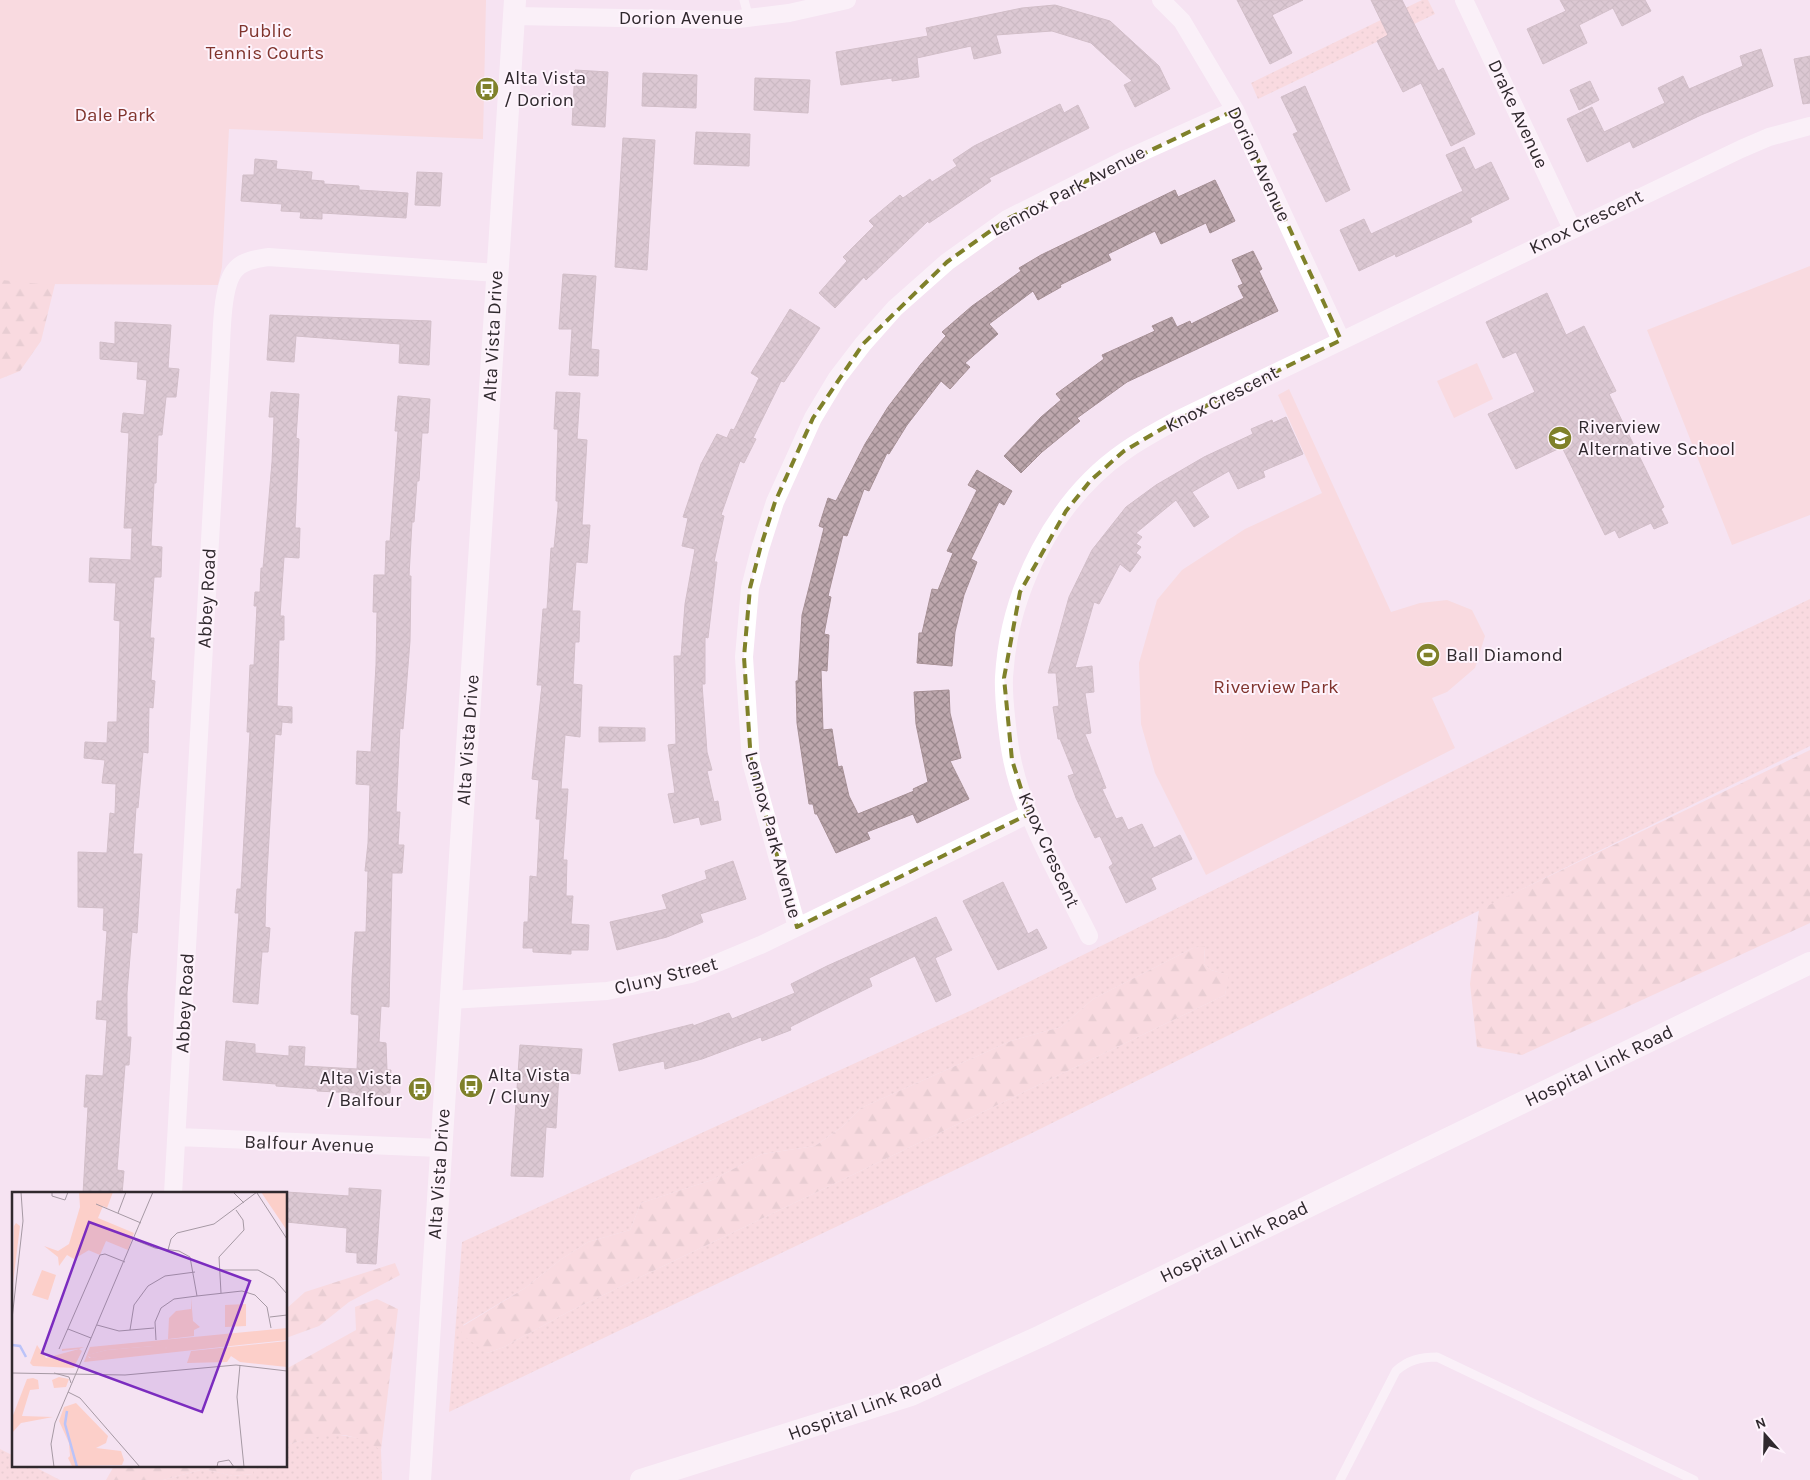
<svg xmlns="http://www.w3.org/2000/svg" width="1810" height="1480" viewBox="0 0 1810 1480" font-family="Karla,sans-serif">
  <defs>
    <pattern id="grass-dots" width="8" height="8" patternUnits="userSpaceOnUse" patternTransform="scale(1.25)"><rect width="8" height="8" fill="#fccfc9"/><path d="M2 2h.1M6 6h.1" fill="none" stroke="#d8b2ad" stroke-width="1.8" stroke-linecap="round"/></pattern>
    <pattern id="forest-firs" width="22" height="20" patternUnits="userSpaceOnUse" patternTransform="scale(1.25)"><rect width="22" height="20" fill="#fccfc9"/><path d="M5 1l3.5 6h-7zM16 11l3.5 6h-7z" fill="#d8b2ad"/></pattern>
    <pattern id="building-cross-hatch" width="8" height="8" patternUnits="userSpaceOnUse" patternTransform="scale(1.25)"><rect width="8" height="8" fill="#bda7ad"/><path d="M0 0l8 8M0 8l8-8" fill="none" stroke="#9a888d"/></pattern>
  </defs>
  <rect width="100%" height="100%" fill="#f5e3f2"/>
  <path fill="url(#grass-dots)" fill-rule="evenodd" d="M 1422,0 L 1428,0 L 1435,14 L 1258,99 L 1251,83 Z
    M 1810,599 L 1810,746 L 1030,1134 L 449,1412 L 462,1242 L 972,1010 L 1580,708 ZM 1205,947 L 1204,964 L 1211,970 L 1228,975 L 1225,995 L 568,1312 L 504,1347 L 487,1353 L 463,1325 L 525,1288 L 560,1260 L 588,1242 L 630,1230 L 641,1203 L 712,1180 L 762,1154 L 815,1146 L 842,1127 L 861,1108 L 1011,1041 L 1061,1027 L 1093,999 L 1193,948 Z
    M 327,1433 L 365,1439 L 381,1450 L 382,1480 L 163,1480 L 204,1469 L 233,1476 L 253,1474 L 253,1466 L 286,1466 L 286,1445 Z
    M 0,1449 L 14,1456 L 14,1466 L 33,1466 L 60,1480 L 0,1480 Z"/>
  <path fill="url(#forest-firs)" d="M 0,0 L 99,272 L 55,284 L 41,341 L 20,371 L 0,379 Z
    M 1810,750 L 1810,923 L 1522,1055 L 1477,1047 L 1470,984 L 1479,910 Z
    M 1205,946 L 1204,964 L 1211,970 L 1229,975 L 1225,995 L 568,1312 L 504,1347 L 487,1353 L 461,1334 L 463,1326 L 525,1288 L 560,1260 L 588,1242 L 630,1230 L 641,1203 L 712,1180 L 762,1154 L 815,1146 L 842,1127 L 861,1108 L 1011,1041 L 1061,1027 L 1093,999 L 1193,948 Z
    M 395,1263 L 400,1275 L 349,1302 L 319,1326 L 286,1338 L 286,1309 L 305,1292 Z
    M 377,1299 L 398,1309 L 381,1450 C 346,1427 324,1434 286,1445 L 286,1369 L 356,1330 L 355,1307 Z
    M 114,1466 L 253,1466 L 253,1474 L 233,1476 L 204,1469 L 163,1480 L 106,1480 Z"/>
  <path fill="#fccfc9" d="M 0,0 L 486,0 L 483,139 L 229,129 L 222,267 L 218,285 L 40,284 L 2,280 L 0,236 Z
    M 1810,266 L 1810,515 L 1732,545 L 1647,330 Z
    M 1477,363 L 1493,399 L 1454,418 L 1437,381 Z
    M 1289,389 L 1391,612 L 1420,603 L 1447,600 L 1472,610 L 1485,636 L 1475,668 L 1447,692 L 1432,698 L 1455,748 L 1206,875 L 1155,773 L 1141,724 L 1139,663 L 1157,600 L 1182,570 L 1245,529 L 1322,493 L 1278,395 Z"/>
  <path fill="url(#building-cross-hatch)" stroke="#a69095" d="M 1237,0 L 1303,0 L 1272,15 L 1292,53 L 1270,64 Z
    M 1371,0 L 1402,0 L 1438,71 L 1443,68 L 1475,134 L 1451,146 L 1421,83 L 1403,92 L 1377,41 L 1388,35 Z
    M 1560,0 L 1645,0 L 1651,11 L 1622,26 L 1613,8 L 1579,25 L 1587,43 L 1543,64 L 1527,29 L 1566,11 Z
    M 1055,5 L 1110,21 L 1159,66 L 1170,89 L 1135,107 L 1124,85 L 1132,81 L 1091,43 L 1052,31 L 996,35 L 1001,53 L 974,59 L 971,46 L 917,58 L 919,77 L 892,81 L 892,78 L 841,85 L 836,52 L 928,36 L 926,28 L 1022,8 Z
    M 1761,49 L 1773,86 L 1701,115 L 1633,148 L 1630,141 L 1587,162 L 1567,119 L 1592,107 L 1604,132 L 1665,103 L 1658,88 L 1683,76 L 1689,89 L 1743,66 L 1740,56 Z
    M 1810,56 L 1810,103 L 1803,104 L 1794,59 Z
    M 575,70 L 608,72 L 605,127 L 572,125 Z
    M 643,73 L 697,75 L 696,108 L 642,106 Z
    M 755,78 L 810,80 L 808,113 L 754,110 Z
    M 1590,81 L 1599,100 L 1579,110 L 1570,90 Z
    M 1305,86 L 1350,190 L 1326,202 L 1293,134 L 1298,132 L 1281,97 Z
    M 1060,104 L 1064,113 L 1078,105 L 1089,128 L 989,178 L 991,181 L 929,223 L 928,221 L 866,280 L 864,277 L 835,308 L 819,293 L 847,261 L 843,257 L 874,226 L 869,221 L 900,195 L 903,198 L 930,179 L 932,182 L 957,166 L 953,160 L 974,146 Z
    M 696,132 L 750,134 L 749,166 L 694,164 Z
    M 623,138 L 655,140 L 647,270 L 615,267 Z
    M 1464,147 L 1475,170 L 1491,162 L 1509,199 L 1470,218 L 1472,222 L 1396,257 L 1395,254 L 1359,271 L 1340,230 L 1364,219 L 1371,234 L 1463,191 L 1446,155 Z
    M 255,159 L 277,161 L 276,169 L 312,172 L 311,180 L 324,181 L 324,184 L 359,186 L 359,190 L 408,193 L 406,218 L 322,213 L 322,219 L 300,218 L 301,212 L 281,211 L 282,204 L 241,201 L 243,175 L 254,175 Z
    M 417,172 L 442,173 L 440,206 L 415,205 Z
    M 1215,180 L 1235,221 L 1210,233 L 1206,223 L 1161,244 L 1155,231 L 1108,254 L 1111,260 L 1060,285 L 1061,287 L 1038,300 L 1033,291 L 989,324 L 998,334 L 965,363 L 970,367 L 950,389 L 941,381 L 907,425 L 889,454 L 887,453 L 869,491 L 864,489 L 847,536 L 843,535 L 828,596 L 831,597 L 824,634 L 829,635 L 827,671 L 821,670 L 823,730 L 832,729 L 838,767 L 842,766 L 849,796 L 858,814 L 914,791 L 913,789 L 928,782 L 916,724 L 914,692 L 949,690 L 950,713 L 961,758 L 950,761 L 969,799 L 917,823 L 913,814 L 867,832 L 870,839 L 836,853 L 817,814 L 815,814 L 813,804 L 809,804 L 797,723 L 796,681 L 798,681 L 802,615 L 824,528 L 819,526 L 828,498 L 836,501 L 865,444 L 888,407 L 921,364 L 946,336 L 942,332 L 972,306 L 1021,271 L 1019,268 L 1041,255 L 1175,190 L 1178,197 Z
    M 1253,251 L 1262,269 L 1259,271 L 1278,311 L 1127,382 L 1077,418 L 1080,421 L 1042,452 L 1021,473 L 1004,456 L 1041,417 L 1061,400 L 1056,394 L 1104,359 L 1102,355 L 1155,331 L 1152,326 L 1172,317 L 1177,327 L 1190,321 L 1191,324 L 1244,298 L 1238,286 L 1243,284 L 1232,260 Z
    M 563,274 L 596,276 L 591,349 L 599,350 L 598,376 L 569,375 L 572,329 L 559,329 Z
    M 1547,293 L 1566,335 L 1584,326 L 1616,391 L 1609,394 L 1664,507 L 1661,509 L 1668,523 L 1654,529 L 1651,523 L 1619,538 L 1615,530 L 1605,535 L 1562,447 L 1516,469 L 1488,414 L 1535,392 L 1516,352 L 1503,358 L 1486,322 Z
    M 790,309 L 820,328 L 784,382 L 781,381 L 753,438 L 756,439 L 744,463 L 740,461 L 721,515 L 724,516 L 714,562 L 717,562 L 708,638 L 705,637 L 705,684 L 702,684 L 707,752 L 712,770 L 707,771 L 714,802 L 718,801 L 721,820 L 701,825 L 699,817 L 674,823 L 668,794 L 675,793 L 668,745 L 676,744 L 674,656 L 681,656 L 685,604 L 695,549 L 682,546 L 688,518 L 683,517 L 701,464 L 717,434 L 727,438 L 731,429 L 734,430 L 759,378 L 751,373 Z
    M 270,315 L 431,321 L 429,365 L 399,363 L 400,344 L 296,336 L 294,362 L 267,360 Z
    M 115,322 L 171,325 L 168,368 L 179,369 L 176,397 L 166,397 L 162,435 L 158,435 L 156,483 L 154,483 L 151,546 L 162,547 L 161,577 L 154,577 L 150,638 L 154,638 L 151,680 L 155,681 L 153,708 L 149,707 L 148,753 L 143,752 L 138,808 L 136,807 L 133,854 L 142,854 L 137,933 L 132,932 L 127,993 L 127,1037 L 131,1037 L 129,1065 L 125,1065 L 117,1170 L 124,1171 L 122,1194 L 83,1194 L 88,1107 L 84,1107 L 86,1075 L 103,1076 L 107,1020 L 96,1019 L 97,1001 L 102,1001 L 107,931 L 103,930 L 104,908 L 78,907 L 78,852 L 107,853 L 110,813 L 115,814 L 116,784 L 102,783 L 105,760 L 84,758 L 85,742 L 107,743 L 108,722 L 117,722 L 120,621 L 114,620 L 116,583 L 89,582 L 90,558 L 131,560 L 132,528 L 124,528 L 129,433 L 121,432 L 123,413 L 144,415 L 147,380 L 137,379 L 138,362 L 100,359 L 100,342 L 115,344 Z
    M 271,392 L 299,394 L 296,438 L 299,439 L 295,528 L 300,528 L 299,558 L 284,557 L 280,616 L 284,616 L 284,640 L 279,640 L 277,706 L 292,707 L 292,723 L 282,722 L 281,735 L 275,734 L 266,891 L 265,927 L 270,928 L 268,952 L 262,952 L 258,1004 L 233,1002 L 239,913 L 235,913 L 237,889 L 241,889 L 250,732 L 247,732 L 250,665 L 254,665 L 257,606 L 254,606 L 255,592 L 260,592 L 261,568 L 263,568 L 272,462 L 274,417 L 269,417 Z
    M 556,392 L 580,393 L 577,439 L 587,440 L 582,525 L 590,525 L 587,563 L 576,562 L 572,611 L 580,611 L 579,642 L 575,642 L 573,684 L 582,685 L 580,737 L 565,735 L 561,789 L 568,789 L 563,860 L 567,860 L 566,896 L 573,896 L 571,924 L 589,925 L 588,950 L 571,950 L 571,954 L 533,952 L 533,948 L 523,948 L 524,922 L 528,922 L 530,876 L 537,877 L 540,819 L 536,819 L 539,780 L 532,779 L 542,685 L 537,685 L 543,609 L 547,609 L 551,548 L 554,548 L 558,507 L 558,501 L 556,501 L 558,429 L 554,429 Z
    M 398,396 L 430,399 L 428,433 L 422,433 L 419,481 L 417,481 L 414,522 L 412,522 L 409,576 L 411,576 L 410,641 L 403,729 L 400,728 L 396,812 L 400,812 L 398,845 L 404,845 L 402,873 L 392,873 L 389,1007 L 381,1006 L 379,1042 L 386,1043 L 387,1070 L 391,1070 L 390,1093 L 386,1093 L 386,1098 L 356,1097 L 356,1093 L 317,1091 L 317,1089 L 276,1086 L 276,1084 L 223,1080 L 226,1041 L 255,1044 L 255,1053 L 289,1056 L 289,1046 L 305,1047 L 304,1066 L 357,1069 L 359,1015 L 351,1014 L 352,979 L 355,932 L 366,932 L 368,871 L 365,871 L 368,843 L 370,785 L 356,784 L 357,751 L 371,752 L 376,665 L 377,612 L 373,612 L 374,575 L 385,575 L 386,541 L 390,541 L 398,431 L 395,431 Z
    M 1286,417 L 1303,454 L 1263,471 L 1265,477 L 1238,489 L 1229,471 L 1192,492 L 1209,517 L 1194,527 L 1176,500 L 1136,533 L 1142,537 L 1136,544 L 1141,547 L 1136,553 L 1141,557 L 1130,572 L 1120,564 L 1099,604 L 1094,602 L 1075,668 L 1092,666 L 1094,692 L 1085,693 L 1091,733 L 1085,734 L 1106,788 L 1102,789 L 1116,819 L 1122,817 L 1128,830 L 1142,824 L 1154,848 L 1180,835 L 1192,859 L 1151,878 L 1156,889 L 1126,903 L 1109,867 L 1113,864 L 1100,836 L 1095,838 L 1076,798 L 1068,776 L 1074,774 L 1060,739 L 1058,739 L 1053,707 L 1059,706 L 1056,673 L 1048,673 L 1069,597 L 1092,550 L 1126,507 L 1156,485 L 1204,457 L 1253,434 L 1251,429 L 1272,420 L 1273,423 Z
    M 977,470 L 1012,491 L 1004,505 L 999,502 L 971,559 L 977,562 L 964,595 L 955,632 L 952,666 L 917,663 L 919,633 L 922,633 L 932,589 L 938,590 L 953,553 L 947,551 L 977,490 L 968,485 Z
    M 599,727 L 645,728 L 645,741 L 599,742 Z
    M 733,861 L 746,899 L 700,914 L 703,922 L 667,937 L 617,950 L 610,922 L 667,909 L 662,895 L 707,879 L 705,871 Z
    M 1003,882 L 1028,934 L 1037,929 L 1047,948 L 998,970 L 963,901 Z
    M 936,917 L 952,950 L 935,958 L 951,995 L 936,1002 L 915,956 L 869,978 L 872,986 L 790,1027 L 791,1030 L 762,1041 L 761,1037 L 702,1059 L 665,1069 L 664,1061 L 619,1071 L 613,1044 L 693,1024 L 693,1026 L 729,1013 L 732,1019 L 795,993 L 791,984 L 827,966 Z
    M 520,1045 L 582,1049 L 580,1074 L 559,1072 L 556,1128 L 546,1127 L 543,1177 L 511,1176 Z
    M 349,1188 L 381,1190 L 376,1264 L 357,1263 L 357,1253 L 346,1252 L 347,1228 L 286,1222 L 286,1192 L 349,1196 Z"/>
  <g fill="none" stroke-linecap="round" stroke-linejoin="round">
    <path stroke="#fff" stroke-width="9" d="M 744,0 L 749,19
      M 1340,1480 L 1396,1371 C 1408,1360 1421,1357 1437,1357 L 1694,1480"/>
    <path stroke="#fff" stroke-width="18" d="M 1161,0 L 1182,21 L 1235,110 L 1341,340
      M 1464,0 L 1572,229
      M 514,16 L 730,20 L 789,13 L 847,0
      M 797,927 L 751,762 L 744,657 L 750,588 L 760,549 L 775,502 L 813,418 L 837,378 L 863,344 L 895,308 L 947,262 L 1007,219 L 1122,161 L 1235,110
      M 1089,936 C 1063,883 1023,816 1012,759 C 1008,740 1003,696 1004,677 C 1009,591 1054,500 1125,451 C 1142,439 1160,430 1177,420 L 1741,149 L 1769,137 L 1810,126
      M 450,1000 L 607,991 L 691,974 L 763,944 L 1029,814
      M 178,1137 L 440,1148
      M 173,1194 L 220,364 C 222,341 220,285 236,269 C 244,260 258,259 268,257 L 497,273"/>
    <path stroke="#fff" stroke-width="22" d="M 420,1480 L 515,0
      M 641,1480 L 911,1395 L 1041,1336 L 1810,963"/>
  </g>
  <path d="M0 0H1810V1480H0ZM 1235,110 L 1341,340 L 1177,420 L 1124,451 L 1091,480 L 1066,511 L 1020,592 L 1004,678 L 1012,760 L 1029,814 L 797,927 L 751,762 L 744,657 L 750,588 L 760,549 L 775,502 L 813,418 L 863,344 L 947,262 L 1007,219 Z" fill="#f5e3f2" fill-opacity=".55" fill-rule="evenodd"/>
  <path fill="none" stroke="#7f812a" stroke-width="4" stroke-dasharray="10 6" stroke-linejoin="round" d="M 1235,110 L 1341,340 L 1177,420 L 1124,451 L 1091,480 L 1066,511 L 1020,592 L 1004,678 L 1012,760 L 1029,814 L 797,927 L 751,762 L 744,657 L 750,588 L 760,549 L 775,502 L 813,418 L 863,344 L 947,262 L 1007,219 Z"/>
  <defs>
    <g id="bus-disc" transform="scale(1.25)"><circle r="9.5" fill="#7f812a" stroke="#fef3fc"/><path d="M-5-6H5V4H4V6H2V4H-2V6H-4V4H-5ZM-3.5-4V0h7V-4ZM-3.5 1.2v1.5H-2V1.2ZM2 1.2v1.5H3.5V1.2Z" fill="#fff"/></g>
    <g id="school-disc" transform="scale(1.25)"><circle r="9.5" fill="#7f812a" stroke="#fef3fc"/><path d="M0-5L7-2L0 1L-7-2ZM-4 1L0 2.5L4 1V4Q0 6-4 4Z" fill="#fff"/></g>
    <g id="stadium-disc" transform="scale(1.25)"><circle r="9.5" fill="#7f812a" stroke="#fef3fc"/><path d="M0-5a6.5 5 0 1 0 0 10a6.5 5 0 1 0 0-10ZM-3.5-1.8h7v3.6h-7Z" fill="#fff"/></g>
  </defs>
  <g fill-rule="evenodd">
    <use href="#bus-disc" x="487" y="89"/>
    <use href="#school-disc" x="1560" y="438"/>
    <use href="#stadium-disc" x="1428" y="655"/>
    <use href="#bus-disc" x="471" y="1086"/>
    <use href="#bus-disc" x="420" y="1089"/>
  </g>
  <g text-anchor="middle" dominant-baseline="central" stroke-width="4" stroke-linejoin="round" paint-order="stroke">
    <g font-size="19" fill="#30292e" stroke="#fef3fc">
      <text x="681" y="18">Dorion Avenue</text>
      <text transform="translate(1518 114) rotate(65)">Drake Avenue</text>
      <text transform="translate(1259 164) rotate(65)">Dorion Avenue</text>
      <text transform="translate(1068 191) rotate(-28)">Lennox Park Avenue</text>
      <text transform="translate(1586 222) rotate(-26)">Knox Crescent</text>
      <text transform="translate(493 336) rotate(-87)">Alta Vista Drive</text>
      <text transform="translate(1222 399) rotate(-27)">Knox Crescent</text>
      <text transform="translate(207 598) rotate(-87)">Abbey Road</text>
      <text transform="translate(468 740) rotate(-86)">Alta Vista Drive</text>
      <text transform="translate(773 835) rotate(75)">Lennox Park Avenue</text>
      <text transform="translate(1049 850) rotate(66)">Knox Crescent</text>
      <text transform="translate(666 976) rotate(-14)">Cluny Street</text>
      <text transform="translate(185 1003) rotate(-87)">Abbey Road</text>
      <text transform="translate(1599 1066) rotate(-26)">Hospital Link Road</text>
      <text transform="translate(309 1144) rotate(2)">Balfour Avenue</text>
      <text transform="translate(439 1174) rotate(-86)">Alta Vista Drive</text>
      <text transform="translate(1234 1242) rotate(-26)">Hospital Link Road</text>
      <text transform="translate(865 1407) rotate(-20)">Hospital Link Road</text>
    </g>
    <g font-size="19" fill="#80342d" stroke="#fef3fc">
      <text x="265" y="31">Public<tspan x="265" dy="22">Tennis Courts</tspan></text>
      <text x="115" y="115">Dale Park</text>
      <text x="1276" y="687">Riverview Park</text>
    </g>
    <g font-size="19" fill="#30292e" stroke="#fef3fc" text-anchor="start">
      <text x="504" y="78">Alta Vista<tspan x="504" dy="22">/ Dorion</tspan></text>
      <text x="1578" y="427">Riverview<tspan x="1578" dy="22">Alternative School</tspan></text>
      <text x="1446" y="655">Ball Diamond</text>
      <text x="488" y="1075">Alta Vista<tspan x="488" dy="22">/ Cluny</tspan></text>
      <text x="402" y="1078" text-anchor="end">Alta Vista<tspan x="402" dy="22">/ Balfour</tspan></text>
    </g>
  </g>
  <g transform="translate(12 1192)">
    <rect width="275" height="275" fill="#f5e3f2"/>
    <path d="M 275,136 L 275,148 L 72,170 L 78,155 ZM 142,154 L 155,156 L 77,166 L 76,163 L 95,158 ZM 25,153 L 34,166 L 60,168 L 64,171 L 62,176 L 21,174 L 18,171 Z" fill="#fccfc9" fill-rule="evenodd"/>
    <path d="M 67,0 L 89,0 L 77,58 L 62,67 L 55,63 L 47,74 L 46,65 L 32,54 L 46,59 L 57,52 L 68,15 ZM 4,31 L 8,34 L 1,91 L 2,34 ZM 275,149 L 275,175 L 228,170 L 219,164 L 215,170 L 175,171 L 179,159 ZM 153,153 L 154,158 L 79,166 L 75,163 L 95,158 ZM 72,155 L 67,157 L 70,159 L 64,171 L 34,166 L 67,157 L 50,159 L 50,157 ZM 47,185 L 57,187 L 54,195 L 42,196 L 40,188 ZM 21,186 L 26,188 L 27,197 L 18,198 L 10,224 L 41,225 L 9,231 L 0,241 L 0,226 L 15,187 ZM 64,211 L 96,244 L 94,251 L 84,256 L 109,259 L 112,268 L 110,273 L 60,274 L 56,266 L 58,264 L 57,251 L 47,229 L 52,215 Z" fill="#fccfc9"/>
    <path d="M 84,0 L 101,0 L 95,16 L 91,14 L 86,26 L 122,41 L 116,58 L 94,49 L 88,63 L 69,55 ZM 249,0 L 275,0 L 275,36 L 274,37 ZM 30,78 L 44,83 L 36,108 L 20,103 ZM 179,106 L 181,129 L 188,135 L 182,138 L 182,144 L 156,147 L 157,126 L 164,119 L 179,117 ZM 234,112 L 234,134 L 213,135 L 213,113 Z" fill="#fccfc9"/>
    <path fill="none" stroke="#bbc3f9" stroke-width="2.5" d="M 0,153 L 8,154 L 14,165M 55,219 L 53,232 L 65,275"/>
    <path fill="none" stroke="#a699a4" stroke-width="1" d="M 40,0 L 40,4 L 53,8 L 56,0M 221,0 L 232,11M 245,1 L 275,47M 84,12 L 129,31M 106,21 L 114,0M 123,48 L 143,56 L 167,59 L 178,65 L 185,104M 156,58 L 159,47 L 165,41 L 202,32 L 245,0M 207,78 L 246,78 L 262,87 L 275,102M 209,101 L 207,65 L 232,38 L 231,28 L 224,18M 258,125 L 275,123M 0,127 L 11,29 L 9,0M 85,133 L 107,139 L 142,136M 56,137 L 79,146M 118,138 L 122,113 L 136,94 L 153,84 L 183,80M 144,148 L 143,130 L 149,116 L 162,107 L 185,104 L 230,99 L 243,103 L 255,115 L 259,136M 47,157 L 88,63 L 93,62 L 113,70M 228,173 L 225,205 L 232,275M 0,181 L 113,183 L 224,173 L 275,179M 42,181 L 57,185 L 59,191M 56,200 L 68,206 L 128,275M 42,275 L 39,252 L 43,231 L 141,0M 205,275 L 206,270 L 217,268 L 222,275"/>
    <path fill="#7b2cbf" fill-opacity="0.15" stroke="#7b2cbf" stroke-width="2.5" d="M 77,30 L 238,89 L 190,220 L 30,161 Z"/>
    <rect width="275" height="275" fill="none" stroke="#30292e" stroke-width="2.5"/>
  </g>
  <g transform="translate(1765 1435) rotate(340)" stroke="#fef3fc" stroke-width="4" paint-order="stroke">
  <path d="M0-4L9 19L0 12L-9 19Z" fill="#30292e"/>
  <text y="-8" font-size="14" font-weight="bold" text-anchor="middle" fill="#30292e">N</text>
  </g>
</svg>
